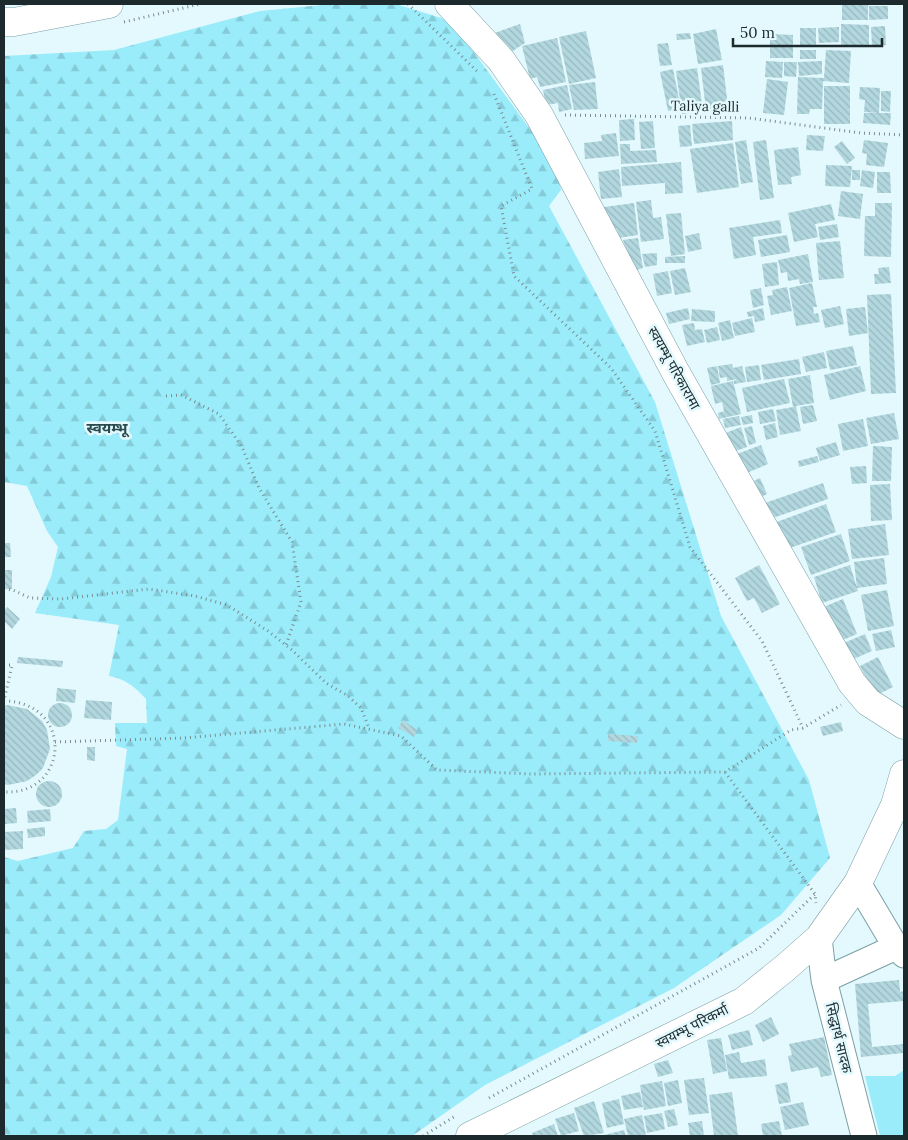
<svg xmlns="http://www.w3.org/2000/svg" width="908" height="1140" viewBox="0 0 908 1140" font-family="Lora,'Noto Sans Devanagari',serif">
  <defs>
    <pattern id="forest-firs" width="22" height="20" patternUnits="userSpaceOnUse" patternTransform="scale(1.25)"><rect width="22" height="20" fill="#9aecfb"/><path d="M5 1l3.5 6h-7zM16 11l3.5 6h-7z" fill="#84cbd7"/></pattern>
    <pattern id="building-back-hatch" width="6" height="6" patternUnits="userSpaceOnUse" patternTransform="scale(1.25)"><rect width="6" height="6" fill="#b2d7de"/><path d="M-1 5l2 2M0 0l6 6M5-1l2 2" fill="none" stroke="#98b9bf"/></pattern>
  </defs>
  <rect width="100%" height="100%" fill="#e3f9fd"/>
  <path fill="#9aecfb" d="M 904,1070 L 904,1136 L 880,1136 L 865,1076 L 895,1076 Z"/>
  <path fill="url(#forest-firs)" d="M 333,4 L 396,4 L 451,21 L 557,166 L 561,190 L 549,206 L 655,402 L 721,616 L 809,780 L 830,858 L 781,915 L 674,988 L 485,1085 L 412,1136 L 4,1136 L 4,857 L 18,861 L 73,848 L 84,831 L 106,829 L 118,820 L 127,749 L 116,746 L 115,723 L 147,723 L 146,699 C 135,687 126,679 109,676 L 119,625 L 35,613 L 51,577 L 58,547 L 47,531 L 27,486 L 4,482 L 4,56 L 114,50 L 260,11 Z"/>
  <path fill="url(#building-back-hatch)" d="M 842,4 L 868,4 L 868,20 L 842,20 Z
    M 869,6 L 888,6 L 888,19 L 869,20 Z
    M 520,24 L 525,43 L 508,54 L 492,34 Z
    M 841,24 L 869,25 L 869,46 L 841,46 Z
    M 885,26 L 886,45 L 872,46 L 871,27 Z
    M 839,27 L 839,42 L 819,43 L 818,28 Z
    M 800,28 L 816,28 L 816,47 L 800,47 Z
    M 716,29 L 722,60 L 698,64 L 693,34 Z
    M 586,31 L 596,78 L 569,84 L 559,37 Z
    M 690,33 L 691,39 L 677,40 L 676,34 Z
    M 770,34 L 793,35 L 793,58 L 770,58 Z
    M 557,38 L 566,82 L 540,87 L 537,77 L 530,79 L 522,46 Z
    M 668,43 L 672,65 L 660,66 L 657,44 Z
    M 800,50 L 816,50 L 816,59 L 800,59 Z
    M 826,50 L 851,51 L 849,83 L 823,81 L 822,109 L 810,109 L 809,114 L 797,114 L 798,77 L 824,78 Z
    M 766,61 L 783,62 L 782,78 L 765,77 Z
    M 822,61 L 822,74 L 799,76 L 798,62 Z
    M 784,62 L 797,62 L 796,77 L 784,76 Z
    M 723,65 L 728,107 L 706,110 L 701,68 Z
    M 697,68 L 703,111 L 682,114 L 676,71 Z
    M 673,69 L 681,109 L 668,111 L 660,72 Z
    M 767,79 L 788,82 L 784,115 L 763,113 Z
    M 595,82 L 598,109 L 574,110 L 569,85 Z
    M 567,85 L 572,109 L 559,112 L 558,103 L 546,105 L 543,90 Z
    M 824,86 L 850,86 L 850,124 L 824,124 Z
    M 860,87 L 880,88 L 879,113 L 864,112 L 865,100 L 859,99 Z
    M 881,91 L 891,91 L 890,112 L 881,111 Z
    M 864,113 L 891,113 L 890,125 L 863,123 Z
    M 634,119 L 635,140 L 620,141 L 619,120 Z
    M 653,121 L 655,148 L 641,149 L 639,122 Z
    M 732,121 L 733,140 L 694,144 L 692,124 Z
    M 690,125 L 692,146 L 680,147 L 678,126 Z
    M 616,133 L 619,156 L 585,159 L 584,143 L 602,141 L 601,135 Z
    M 807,135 L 825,136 L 823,151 L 806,150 Z
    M 746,140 L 753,182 L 741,184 L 735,142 Z
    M 766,140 L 774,198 L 760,200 L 753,142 Z
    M 864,140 L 888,143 L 884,167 L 866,165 L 867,154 L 862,153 Z
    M 842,141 L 855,158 L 847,164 L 834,147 Z
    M 733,143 L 739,187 L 697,193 L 690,149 Z
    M 620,144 L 630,144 L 630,151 L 656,150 L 657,162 L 621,164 Z
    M 798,147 L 801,175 L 791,177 L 792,184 L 778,185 L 774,150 Z
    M 681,162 L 683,193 L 665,194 L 665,183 L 622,186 L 621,167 Z
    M 826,165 L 852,166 L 850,187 L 825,186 Z
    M 619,169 L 622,197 L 601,199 L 598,172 Z
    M 852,170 L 860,170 L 860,180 L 852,180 Z
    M 862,170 L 875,172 L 873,188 L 860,186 Z
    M 877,172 L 890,172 L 891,193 L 877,193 Z
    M 841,191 L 863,194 L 860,219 L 838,216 Z
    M 651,200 L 653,218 L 661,217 L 664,239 L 641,242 L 636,202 Z
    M 634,203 L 638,235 L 618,238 L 617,229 L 609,229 L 597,208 Z
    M 875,203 L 892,203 L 891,257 L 864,256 L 865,216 L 875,216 Z
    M 831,204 L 835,220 L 815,224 L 818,237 L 794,242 L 788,213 Z
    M 681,213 L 685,254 L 671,256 L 666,214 Z
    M 780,220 L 782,233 L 753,237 L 756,255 L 734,259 L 729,228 Z
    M 837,224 L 839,237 L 820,240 L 818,227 Z
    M 699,233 L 702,249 L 688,252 L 685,236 Z
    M 787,235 L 790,252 L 761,257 L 758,240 Z
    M 638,238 L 643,268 L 634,271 L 623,240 Z
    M 840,241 L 844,278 L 819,280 L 816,243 Z
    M 657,253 L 657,265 L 645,267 L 642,254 Z
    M 808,254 L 813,282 L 800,284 L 799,279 L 788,281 L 787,272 L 781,273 L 778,260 Z
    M 685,256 L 685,263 L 665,263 L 665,257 Z
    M 777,262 L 779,285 L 765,287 L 762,264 Z
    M 889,267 L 891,283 L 875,284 L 874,274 L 879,274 L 878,268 Z
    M 685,268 L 691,292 L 675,295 L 670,271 Z
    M 668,271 L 672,293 L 657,296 L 653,274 Z
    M 812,283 L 817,307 L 813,307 L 814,314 L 818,313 L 820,322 L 796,326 L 789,288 Z
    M 787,287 L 792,311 L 771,315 L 767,296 L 773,295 L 772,290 Z
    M 761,288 L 764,305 L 753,308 L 750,290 Z
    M 891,294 L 896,393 L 871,394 L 867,295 Z
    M 840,306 L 844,324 L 825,328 L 821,310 Z
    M 865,307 L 868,333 L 849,336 L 846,309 Z
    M 688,308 L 690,319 L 669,324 L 666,313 Z
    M 763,308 L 765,320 L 755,322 L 754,316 L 748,317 L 747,312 Z
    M 692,309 L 715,311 L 715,322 L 691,321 Z
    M 752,318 L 755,332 L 735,336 L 732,323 Z
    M 730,320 L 734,338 L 722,341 L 718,323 Z
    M 694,323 L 695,330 L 702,329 L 705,342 L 687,346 L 682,325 Z
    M 717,327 L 720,340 L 707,343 L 704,330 Z
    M 853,346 L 857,365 L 830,370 L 826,351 Z
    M 824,352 L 827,368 L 806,372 L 802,357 Z
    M 799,359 L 801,374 L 764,380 L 761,365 Z
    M 732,364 L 733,368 L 742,366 L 746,382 L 734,384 L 734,381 L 737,379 L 727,381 L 727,377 L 720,378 L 718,366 Z
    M 759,365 L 761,380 L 747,382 L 745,367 Z
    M 717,366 L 720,383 L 711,385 L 707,368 Z
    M 860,366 L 866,391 L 830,400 L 824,375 Z
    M 810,375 L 814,403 L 796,406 L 801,431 L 780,435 L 776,410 L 793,407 L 788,379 Z
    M 784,379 L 790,403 L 747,412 L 742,388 Z
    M 733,381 L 741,414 L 719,419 L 718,413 L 724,411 L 722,402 L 715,404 L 711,386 Z
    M 813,405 L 817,421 L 803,424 L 800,407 Z
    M 773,409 L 776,421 L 760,424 L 758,412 Z
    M 894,413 L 899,439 L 871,444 L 866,418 Z
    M 752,415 L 753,423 L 743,425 L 741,417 Z
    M 739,416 L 741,425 L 725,428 L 723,419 Z
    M 863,419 L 868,446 L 843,451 L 838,424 Z
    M 775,423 L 778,437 L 766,440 L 763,426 Z
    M 752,426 L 756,443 L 749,445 L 744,428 Z
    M 741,427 L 747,447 L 730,453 L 723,434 Z
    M 836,442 L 840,455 L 820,461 L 816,448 Z
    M 761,445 L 768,464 L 737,477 L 729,457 Z
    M 873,446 L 892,447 L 891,481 L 872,481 Z
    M 817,456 L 819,462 L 799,467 L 798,461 Z
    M 866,466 L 867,483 L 852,484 L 850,467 Z
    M 760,478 L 767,494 L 751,502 L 743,486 Z
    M 823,483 L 828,499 L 767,520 L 762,504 Z
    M 890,484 L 892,520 L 871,521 L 870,485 Z
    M 826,504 L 836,532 L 781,551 L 771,524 Z
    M 885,524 L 889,555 L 852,559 L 848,529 Z
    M 841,534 L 850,561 L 811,575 L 801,547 Z
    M 4,543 L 10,543 L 11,557 L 4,557 Z
    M 884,558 L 887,584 L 857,588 L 854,562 Z
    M 759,565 L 780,604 L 762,613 L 754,598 L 747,601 L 735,578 Z
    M 850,565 L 858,591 L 822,603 L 814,577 Z
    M 4,570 L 12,570 L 12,589 L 4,589 Z
    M 887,590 L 894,626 L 868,631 L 861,595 Z
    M 843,599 L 857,634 L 831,645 L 816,610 Z
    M 7,607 L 20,619 L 12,629 L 4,621 L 4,611 Z
    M 891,630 L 895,647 L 876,651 L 872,634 Z
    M 865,634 L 872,651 L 847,662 L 839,645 Z
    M 18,657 L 63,661 L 62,667 L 17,663 Z
    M 878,657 L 893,687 L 875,696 L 860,666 Z
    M 57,688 L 76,690 L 75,703 L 56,701 Z
    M 86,700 L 112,702 L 111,720 L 84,718 Z
    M48 715a12 12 0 1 1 24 0a12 12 0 1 1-24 0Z
    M 7,705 L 27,709 L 42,721 L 47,730 L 50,749 L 43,768 L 36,775 L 27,781 L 8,785 L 4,784 L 4,706 Z
    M 403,720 L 417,730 L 414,737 L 398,728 Z
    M 841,722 L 843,731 L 823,736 L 820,727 Z
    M 608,734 L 638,736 L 637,743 L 608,741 Z
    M 87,747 L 95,747 L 95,761 L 87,760 Z
    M36 794a13 13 0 1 1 26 0a13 13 0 1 1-26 0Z
    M 16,808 L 17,823 L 4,824 L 4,809 Z
    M 50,809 L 51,821 L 28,823 L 27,811 Z
    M 45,827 L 45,836 L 28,838 L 27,829 Z
    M 23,831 L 23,849 L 4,850 L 4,832 Z
    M 899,980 L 900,992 L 904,991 L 904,1001 L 868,1004 L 872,1047 L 904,1044 L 904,1053 L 861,1057 L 855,984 Z
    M 771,1017 L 779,1034 L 763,1042 L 755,1025 Z
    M 749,1030 L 753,1045 L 732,1050 L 728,1035 Z
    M 824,1037 L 832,1075 L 821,1077 L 818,1067 L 791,1072 L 788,1056 L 792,1055 L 789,1044 Z
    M 721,1038 L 727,1071 L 713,1074 L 707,1040 Z
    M 739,1052 L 741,1063 L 765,1059 L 767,1076 L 729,1079 L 725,1055 Z
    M 668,1060 L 673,1073 L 658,1077 L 654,1064 Z
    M 704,1078 L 709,1113 L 689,1115 L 684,1080 Z
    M 678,1080 L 682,1103 L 668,1106 L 664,1083 Z
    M 662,1081 L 666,1106 L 644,1110 L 640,1085 Z
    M 787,1082 L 791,1102 L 779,1104 L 775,1085 Z
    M 640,1092 L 643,1107 L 624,1110 L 621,1096 Z
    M 732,1092 L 738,1136 L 714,1136 L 709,1095 Z
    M 619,1099 L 624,1124 L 607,1128 L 602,1103 Z
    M 594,1101 L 604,1133 L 584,1136 L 574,1108 Z
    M 803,1102 L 809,1125 L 785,1130 L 780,1107 Z
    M 674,1109 L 678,1125 L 668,1127 L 664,1111 Z
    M 574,1113 L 579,1131 L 561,1136 L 555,1119 Z
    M 662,1113 L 665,1129 L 647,1133 L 644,1116 Z
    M 642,1115 L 646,1136 L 628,1136 L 624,1119 Z
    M 702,1121 L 704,1136 L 690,1136 L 688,1123 Z
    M 779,1121 L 782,1136 L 763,1136 L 761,1124 Z
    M 554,1124 L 558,1136 L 533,1136 L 532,1133 Z
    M 624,1130 L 626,1136 L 604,1136 L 604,1135 Z"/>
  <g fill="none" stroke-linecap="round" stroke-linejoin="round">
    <g stroke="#7b9fa5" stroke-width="27">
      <path id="minor" d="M 858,883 L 896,947 L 904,955
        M 819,938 L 824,980 L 864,1136
        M 824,980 L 896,947"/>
    </g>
    <g stroke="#7b9fa5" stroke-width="29">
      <path id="major" d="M 449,4 L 501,60 L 539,115 L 676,373 L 852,683 L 868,702 L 904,725
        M 4,22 L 14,22 L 109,4
        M 470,1136 L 744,1001 L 785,968 L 819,938 L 858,883 L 895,805 L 904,774"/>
    </g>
    <path stroke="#7a8c8f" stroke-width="3" stroke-dasharray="1 4" stroke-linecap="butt" d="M 408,4 L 479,73
      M 124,22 L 200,4
      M 494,94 L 532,189 L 501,206 L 514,276 L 611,368 L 655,431 L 690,547 L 762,641 L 803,728
      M 565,115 L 749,118 L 861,133 L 904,135
      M 166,396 L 181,395 L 219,414 L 242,447 L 259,488 L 292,542 L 301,602 L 286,645
      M 4,589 L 13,590 L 30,598 L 61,599 L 149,589 L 195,596 L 227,605 L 268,631 L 292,650 L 326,683 L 348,696 L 361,708 L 369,728
      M 4,665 L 12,665 L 4,701
      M 4,701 C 74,702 70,795 4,792
      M 55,742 L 184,738 L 344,724 L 401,736 L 437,770 L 531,774 L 725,772 L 791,730 L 803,728 L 841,705
      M 725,772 L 815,894 L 816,903
      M 489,1098 L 759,948 L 815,894
      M 423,1136 L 457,1115"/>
    <use href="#minor" stroke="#fff" stroke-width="25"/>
    <use href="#major" stroke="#fff" stroke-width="28"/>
  </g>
  <g text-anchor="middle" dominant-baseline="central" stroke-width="5" stroke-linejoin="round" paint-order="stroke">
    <g font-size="14" fill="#1c2a2d" stroke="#e3f9fd">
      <text transform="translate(705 106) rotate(1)">Taliya galli</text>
      <text transform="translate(674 368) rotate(61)">स्वयम्भू परिकारामा</text>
      <text transform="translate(692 1026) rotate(-27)">स्वयम्भू परिकर्मा</text>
      <text transform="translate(839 1038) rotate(76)">सिद्धार्थ सादक</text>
    </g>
    <g font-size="15" font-weight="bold" fill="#2a4c51" stroke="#e3f9fd">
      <text x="107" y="427">स्वयम्भू</text>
    </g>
  </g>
  <rect width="908" height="1140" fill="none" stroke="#1c2a2d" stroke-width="10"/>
  <path d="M733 38v8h149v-8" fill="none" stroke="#1c2a2d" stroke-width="2.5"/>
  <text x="740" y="38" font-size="15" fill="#1c2a2d" stroke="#e3f9fd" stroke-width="4" paint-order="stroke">50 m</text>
</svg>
